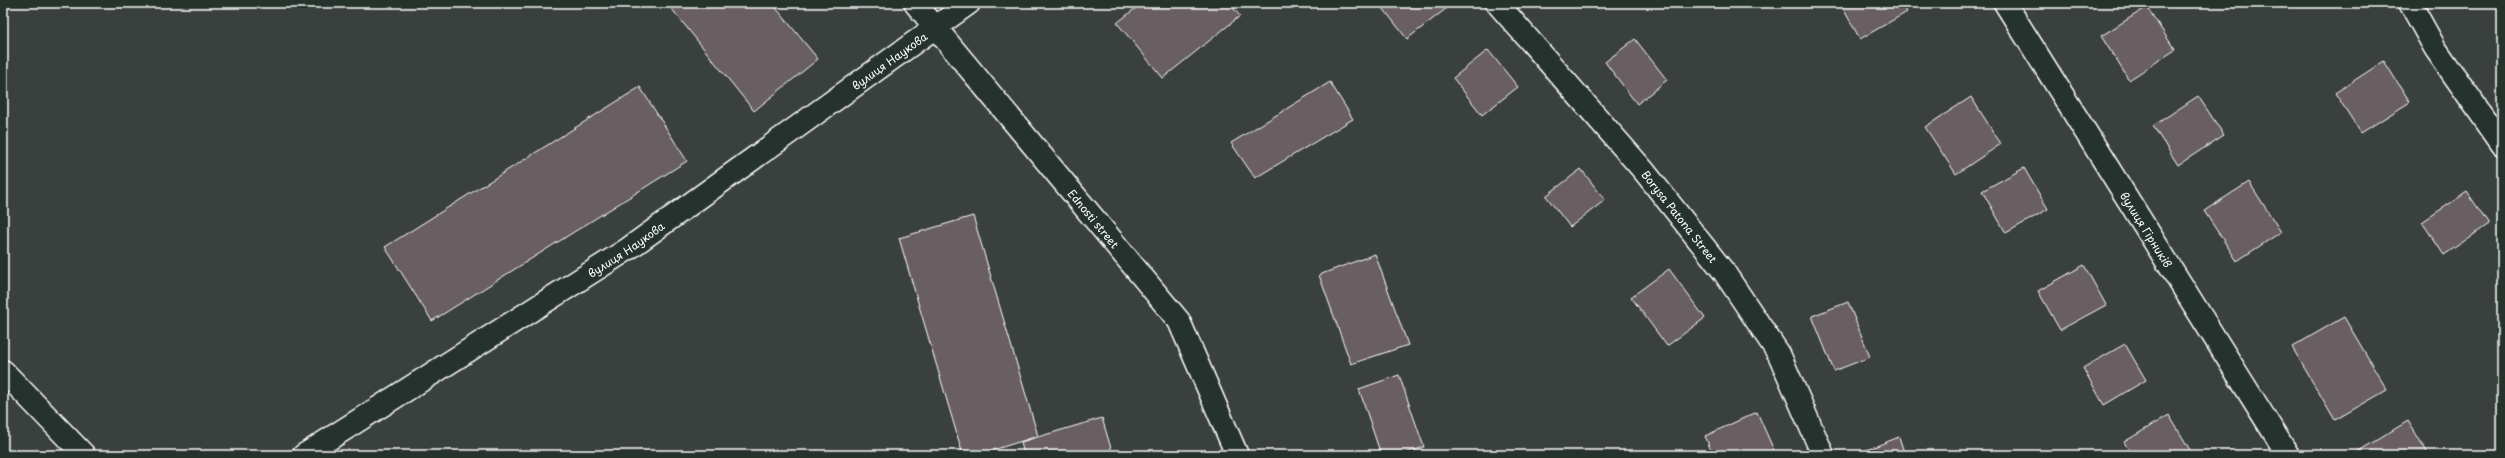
<svg xmlns="http://www.w3.org/2000/svg" width="2505" height="458" viewBox="0 0 2505 458" font-family="'Playpen Sans',sans-serif">
  <rect width="100%" height="100%" fill="#3a403d"/>
  <filter id="ink" filterUnits="userSpaceOnUse"><feTurbulence type="fractalNoise" baseFrequency=".025" numOctaves="2"/><feDisplacementMap in="SourceGraphic" scale="8" xChannelSelector="R" yChannelSelector="G"/><feConvolveMatrix kernelMatrix="1 2 1 2 8 2 1 2 1" color-interpolation-filters="sRGB"/></filter>
  <g filter="url(#ink)">
    <path fill="#695e62" stroke="#fff" d="M 667,3 L 772,3 L 818,59 L 754,111 Z
      M 1142,3 L 1229,3 L 1240,16 L 1163,78 L 1117,23 Z
      M 1379,3 L 1444,3 L 1447,8 L 1407,39 Z
      M 1840,3 L 1902,3 L 1907,12 L 1860,39 Z
      M 2147,7 L 2175,50 L 2129,80 L 2101,36 Z
      M 1635,39 L 1667,80 L 1637,104 L 1605,62 Z
      M 1488,50 L 1518,87 L 1482,115 L 1453,78 Z
      M 2384,61 L 2410,102 L 2361,133 L 2335,93 Z
      M 1330,82 L 1353,119 L 1255,178 L 1231,143 Z
      M 640,87 L 687,161 L 432,321 L 385,247 Z
      M 2198,96 L 2224,135 L 2178,165 L 2153,126 Z
      M 1971,97 L 2001,144 L 1956,174 L 1925,127 Z
      M 2024,168 L 2048,209 L 2006,233 L 1982,191 Z
      M 1581,169 L 1605,200 L 1570,227 L 1546,196 Z
      M 2249,182 L 2281,232 L 2237,261 L 2204,211 Z
      M 2467,192 L 2489,224 L 2444,255 L 2422,222 Z
      M 973,216 L 1038,436 L 977,455 L 963,455 L 899,238 Z
      M 1375,254 L 1408,345 L 1351,364 L 1319,275 Z
      M 2084,265 L 2106,305 L 2060,330 L 2038,291 Z
      M 1669,269 L 1705,318 L 1667,346 L 1631,297 Z
      M 1848,302 L 1870,357 L 1834,371 L 1812,316 Z
      M 2344,317 L 2387,390 L 2335,420 L 2292,347 Z
      M 2125,344 L 2146,380 L 2104,405 L 2083,368 Z
      M 1399,375 L 1424,447 L 1400,455 L 1381,455 L 1359,389 Z
      M 1757,412 L 1776,455 L 1713,455 L 1705,436 Z
      M 2169,415 L 2193,455 L 2132,455 L 2124,442 Z
      M 1102,418 L 1113,455 L 1024,455 L 1021,442 Z
      M 2408,421 L 2429,455 L 2358,455 L 2357,452 Z
      M 1899,437 L 1905,455 L 1859,455 L 1859,453 Z"/>
    <g fill="none" stroke-linecap="round" stroke-linejoin="round">
      <g stroke="#fff" stroke-width="25">
        <g id="street">
          <path id="s1" d="M 1497,3 L 1644,171 L 1724,272 L 1779,354 L 1823,455"/>
          <path id="s2" d="M 2005,3 L 2288,455"/>
          <path d="M 2410,3 L 2435,48 L 2502,144"/>
          <path d="M 3,371 L 84,455"/>
          <path id="s3" d="M 304,455 L 628,249 L 969,3"/>
        </g>
      </g>
      <g stroke="#fff" stroke-width="25">
        <g id="secondary">
          <path id="s4" d="M 915,3 L 1179,321 L 1237,455"/>
        </g>
      </g>
      <use href="#street" stroke="#26332d" stroke-width="22"/>
      <use href="#secondary" stroke="#26332d" stroke-width="22"/>
    </g>
  </g>
  <g text-anchor="middle" dominant-baseline="central" stroke-width="3" stroke-linejoin="round" paint-order="stroke">
    <g font-size="11" fill="#fff" stroke="#26332d">
      <text stroke="none"><textPath href="#s3" startOffset="706">вулиця Наукова</textPath></text>
      <text stroke="none"><textPath href="#s1" startOffset="281">Borysa Patona Street</textPath></text>
      <text stroke="none"><textPath href="#s4" startOffset="280">Ednosti street</textPath></text>
      <text stroke="none"><textPath href="#s2" startOffset="267">вулиця Гірників</textPath></text>
      <text stroke="none"><textPath href="#s3" startOffset="382">вулиця Наукова</textPath></text>
    </g>
  </g>
  <rect width="2505" height="458" fill="none" stroke="#26332d" stroke-width="16"/>
  <rect x="8" y="8" width="2489" height="442" fill="none" stroke="#fff" stroke-width="1.5" filter="url(#ink)"/>
</svg>
